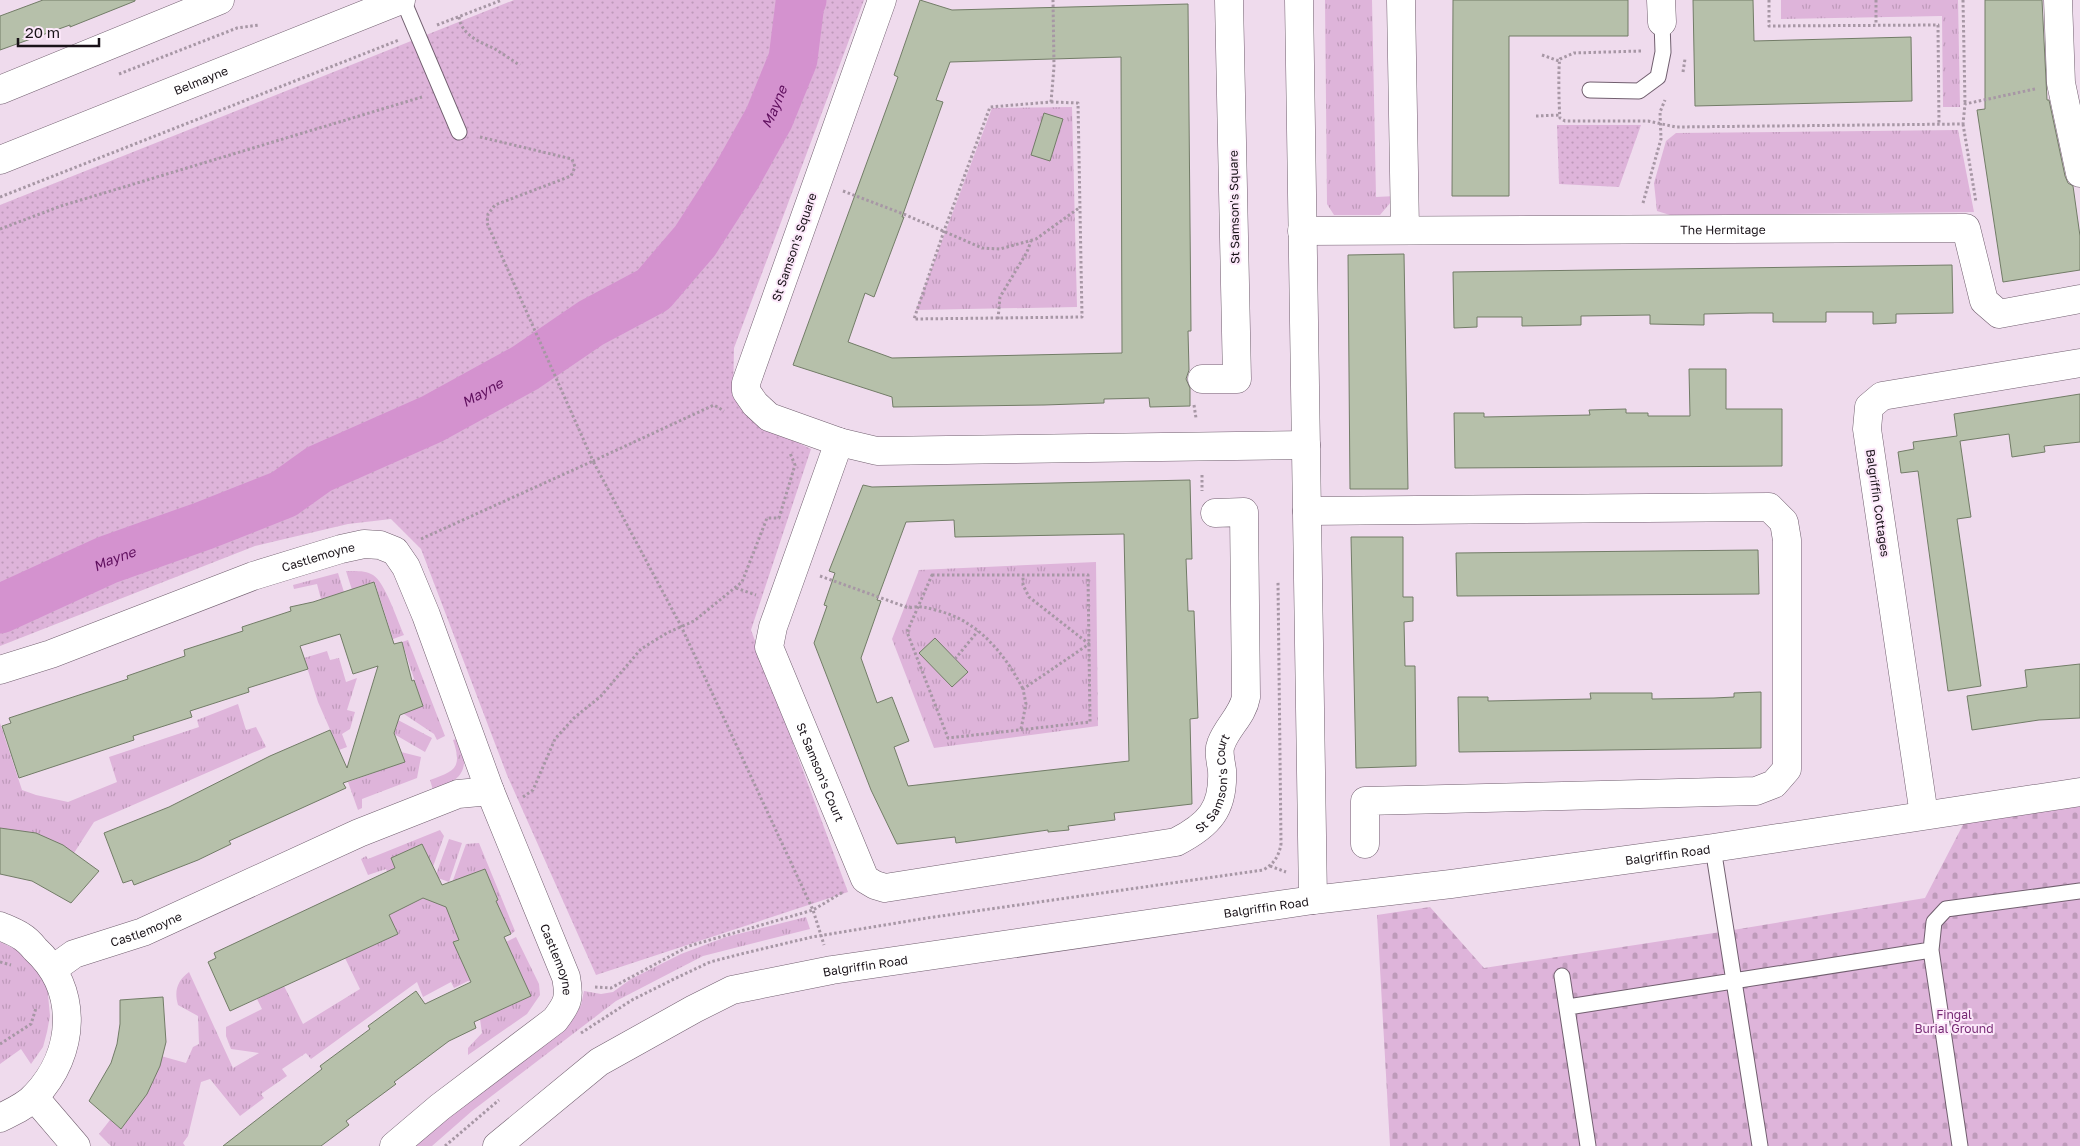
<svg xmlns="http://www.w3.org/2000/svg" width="2080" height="1146" viewBox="0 0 2080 1146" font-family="'Golos Text',sans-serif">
  <defs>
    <pattern id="grass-tufts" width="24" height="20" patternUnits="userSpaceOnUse" patternTransform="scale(1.25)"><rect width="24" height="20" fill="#deb4da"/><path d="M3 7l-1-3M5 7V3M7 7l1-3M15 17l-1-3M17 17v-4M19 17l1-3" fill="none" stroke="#be9aba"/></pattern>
    <pattern id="cemetery-stones" width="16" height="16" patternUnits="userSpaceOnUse" patternTransform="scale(1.25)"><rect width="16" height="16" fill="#deb4da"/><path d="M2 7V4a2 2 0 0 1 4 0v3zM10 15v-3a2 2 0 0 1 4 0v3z" fill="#be9aba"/></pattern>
    <pattern id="park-dots" width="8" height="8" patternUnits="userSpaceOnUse" patternTransform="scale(1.25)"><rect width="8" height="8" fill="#deb4da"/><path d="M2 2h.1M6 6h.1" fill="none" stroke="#be9aba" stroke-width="1.8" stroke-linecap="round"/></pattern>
  </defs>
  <rect width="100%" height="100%" fill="#efdbed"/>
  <path fill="url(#grass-tufts)" d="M 1325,0 L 1372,0 L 1376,197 L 1396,196 L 1380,215 L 1334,215 L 1327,204 Z
    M 1781,0 L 1958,0 L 1960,107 L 1943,107 L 1942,16 L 1781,19 Z
    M 1072,107 L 1077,307 L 916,310 L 992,108 Z
    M 1958,130 L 1974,212 L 1670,215 L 1657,211 L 1654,183 L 1666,141 L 1676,133 Z
    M 1096,562 L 1098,726 L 934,748 L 892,639 L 919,570 Z
    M 346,571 C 354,571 366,570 373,575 C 385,582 398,622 404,635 L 393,639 L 375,583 L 352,590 Z
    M 338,573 L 344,592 L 321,599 L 317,584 L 294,589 L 293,585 Z
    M 408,640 L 445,736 L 437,740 L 434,734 L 401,712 L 405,708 L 407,712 L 423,706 L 402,642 Z
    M 327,651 L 330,660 L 339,658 L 346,682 L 357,678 L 347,710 L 355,712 L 350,729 L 342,734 L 347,747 L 339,750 L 318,702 L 304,658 Z
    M 238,704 L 246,730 L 256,727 L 266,747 L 94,822 L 74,853 L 0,828 L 0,723 L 22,790 L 36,795 L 68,802 L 117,782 L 109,757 L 199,727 L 197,720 Z
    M 398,720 L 432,738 L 425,752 L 394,734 Z
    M 463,737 C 466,770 467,778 433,790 L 430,780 C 454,771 463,769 453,740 Z
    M 401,752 L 421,757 L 417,778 L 362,799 L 362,808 L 358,810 L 348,782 L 404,762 Z
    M 440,830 L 444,836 L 430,875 L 422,845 L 391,859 L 413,903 L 423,898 L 498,900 L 485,869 L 452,883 L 466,844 L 479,843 L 515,931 L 511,934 L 504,919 L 453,942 L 473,982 L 468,981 L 454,988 L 451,982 L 423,997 L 417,982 L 311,1059 L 306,1053 L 282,1069 L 287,1076 L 261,1094 L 264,1098 L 240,1116 L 210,1079 L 201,1082 L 188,1136 L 183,1143 L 185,1146 L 111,1146 L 99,1134 L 110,1120 L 121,1129 L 139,1105 L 161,1056 L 186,1063 L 193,1047 L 199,1044 L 198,1016 L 178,1005 C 174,991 177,981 189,972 L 233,1068 L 259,1053 L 231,1049 L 226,1036 L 226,1027 L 262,1009 L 257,999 L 284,986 L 303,1024 L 360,989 L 345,958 L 398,934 L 375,885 L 390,879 L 386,869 L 368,875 L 361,859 L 366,856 L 368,859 Z
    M 449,839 L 462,843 L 449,882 L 435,877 Z
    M 806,917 L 810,929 L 703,956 L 616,1001 L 472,1111 L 432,1146 L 412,1146 L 469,1098 L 572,1021 L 581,1005 L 584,991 L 601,994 L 613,992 L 631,979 L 681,954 L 726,937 Z
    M 516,937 L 539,984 L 540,995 L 527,1014 L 468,1055 L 468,1048 L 482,1033 L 480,1019 L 531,996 L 506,942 Z
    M 0,942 L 24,953 L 47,984 L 50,1016 L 47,1032 L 43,1047 L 31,1064 L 21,1049 L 0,1064 Z"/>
  <path fill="url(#cemetery-stones)" d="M 2080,804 L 2080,1146 L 1390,1146 L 1377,915 L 1430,907 L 1484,968 L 1727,931 L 1925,898 L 1966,819 Z"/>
  <path fill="url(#park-dots)" d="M 514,0 L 864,0 L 734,348 L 733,397 L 757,423 L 811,449 L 751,630 L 848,892 L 596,975 L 507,775 L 421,549 L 391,519 L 348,524 L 255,546 L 0,646 L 0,205 Z
    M 1557,125 L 1641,125 L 1619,187 L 1559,184 Z"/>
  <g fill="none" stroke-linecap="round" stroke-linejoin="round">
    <path stroke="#d492cf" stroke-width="49" id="s1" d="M 0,609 L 107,560 L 203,526 L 284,494 L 319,469 L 432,419 L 525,368 L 591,323 L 653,290 L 695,241 L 736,177 L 769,118 L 793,59 L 800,3 L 802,0"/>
  </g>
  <path fill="#b6c0aa" stroke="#727c67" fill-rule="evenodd" d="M 43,0 L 135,0 L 135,1 L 70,27 L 70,25 L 0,50 L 0,16 Z
    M 920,0 L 952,10 L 1188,4 L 1191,331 L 1188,331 L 1189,370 L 1186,379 L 1190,388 L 1190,406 L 1150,407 L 1149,398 L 1104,399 L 1104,403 L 1044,405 L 893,407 L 892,397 L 793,365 L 898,77 L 894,75 ZM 1121,57 L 1122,353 L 892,358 L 848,342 L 865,293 L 874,297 L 904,217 L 902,217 L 943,102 L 936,100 L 950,62 Z
    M 1453,0 L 1628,0 L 1628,36 L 1509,36 L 1509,196 L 1452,196 Z
    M 1693,0 L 1753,0 L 1754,41 L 1911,37 L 1912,101 L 1695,106 Z
    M 1985,0 L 2042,0 L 2047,100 L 2049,100 L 2065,176 L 2068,183 L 2073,186 L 2080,236 L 2080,270 L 2003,282 L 1977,110 L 1985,109 Z
    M 1044,113 L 1063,119 L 1050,161 L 1031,155 Z
    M 1404,254 L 1408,489 L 1350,489 L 1348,255 Z
    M 1952,265 L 1953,313 L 1896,314 L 1896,323 L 1873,324 L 1873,312 L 1826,312 L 1826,322 L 1773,322 L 1773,313 L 1750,313 L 1704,314 L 1704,325 L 1650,324 L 1650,315 L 1581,316 L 1581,325 L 1522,326 L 1522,317 L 1477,317 L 1477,327 L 1454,328 L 1453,272 Z
    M 1689,369 L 1726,369 L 1726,409 L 1782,409 L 1782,466 L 1455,468 L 1454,413 L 1484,413 L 1484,417 L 1590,415 L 1589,410 L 1626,409 L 1626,413 L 1648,413 L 1648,416 L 1690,416 Z
    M 2080,394 L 2080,442 L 2044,446 L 2045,452 L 2012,457 L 2009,434 L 1960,441 L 1971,517 L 1957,519 L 1981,686 L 1948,691 L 1918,471 L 1901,473 L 1898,452 L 1914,449 L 1913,442 L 1957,436 L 1954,414 Z
    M 1190,480 L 1192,559 L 1186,559 L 1188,611 L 1194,611 L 1198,718 L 1190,719 L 1192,804 L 1114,813 L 1115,820 L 1068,826 L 1069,830 L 1048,832 L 1048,830 L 956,843 L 955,837 L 897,844 L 871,790 L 814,643 L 827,606 L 824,605 L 835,573 L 829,571 L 863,485 L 872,487 ZM 954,520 L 955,537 L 1124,534 L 1129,761 L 908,786 L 894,747 L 909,741 L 892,697 L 877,703 L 861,658 L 881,601 L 877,600 L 906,522 Z
    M 1351,537 L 1403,537 L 1403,597 L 1413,597 L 1413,621 L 1404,622 L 1405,666 L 1415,666 L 1416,766 L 1356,768 Z
    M 1758,550 L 1759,594 L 1457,596 L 1456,553 Z
    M 374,582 L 394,644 L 402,642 L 412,681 L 414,680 L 423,706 L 400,715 L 394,733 L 405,762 L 343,783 L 346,788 L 229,841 L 231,844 L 198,860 L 134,885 L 132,880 L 123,883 L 104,833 L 169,807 L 270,756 L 330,730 L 347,768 L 378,666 L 353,674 L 340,634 L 300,646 L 308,669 L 248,688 L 249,692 L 190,711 L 192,717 L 133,736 L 134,740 L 19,778 L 2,726 L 11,723 L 9,718 L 128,679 L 127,676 L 185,656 L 184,650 L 243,631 L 242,627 L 291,611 L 290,607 L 313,602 Z
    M 935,638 L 968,672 L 952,687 L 919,653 Z
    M 2080,664 L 2080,718 L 2039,720 L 1972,730 L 1967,696 L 2027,687 L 2025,670 Z
    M 1761,692 L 1761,748 L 1459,752 L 1458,697 L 1488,697 L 1488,701 L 1591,699 L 1590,693 L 1652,693 L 1652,699 L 1714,698 L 1734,697 L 1734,693 Z
    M 0,828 L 36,833 L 63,845 L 99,871 L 71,903 L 32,881 L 0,874 Z
    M 422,844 L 442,885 L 485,869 L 498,900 L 496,901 L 511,934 L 504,937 L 531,996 L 474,1022 L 476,1028 L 449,1041 L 394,1082 L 396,1084 L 346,1121 L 349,1125 L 321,1146 L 223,1146 L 322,1069 L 320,1066 L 370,1029 L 368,1026 L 416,991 L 425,1004 L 471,982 L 453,942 L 459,940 L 446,907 L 423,898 L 389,915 L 398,934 L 230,1011 L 208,962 L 216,958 L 214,953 L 395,868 L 391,858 Z
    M 163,997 L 166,1042 L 160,1066 L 147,1094 L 121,1129 L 89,1101 L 111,1063 L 117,1044 L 120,1024 L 120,1000 Z"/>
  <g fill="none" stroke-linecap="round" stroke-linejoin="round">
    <g stroke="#715f6f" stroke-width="17">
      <path id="service" d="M 403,0 L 459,132
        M 1590,90 L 1639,91 L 1658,77 L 1663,52 L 1662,22
        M 1713,848 L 1760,1146
        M 1931,950 L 1960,1146
        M 1562,976 L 1588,1146
        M 1568,1007 L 1931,950 L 1934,922 L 1946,909 L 2080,891"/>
    </g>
    <g stroke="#715f6f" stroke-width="29">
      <g id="minor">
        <path d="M 882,0 L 746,383 L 746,391 L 755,404 L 769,417 L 839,442 L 877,451 L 1306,445"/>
        <path d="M 1299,0 L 1313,900"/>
        <path d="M 1401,0 L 1405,229"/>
        <path d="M 1661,0 L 1662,22"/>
        <path d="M 2058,0 L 2061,83 L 2080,173"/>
        <path d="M 0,90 L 220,0"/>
        <path id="s2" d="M 1302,231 L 1966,228 L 1984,301 L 1999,314 L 2080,299"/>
        <path d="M 1202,379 L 1237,379 L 1229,0"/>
        <path id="s3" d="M 839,442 L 773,627 L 769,647 L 865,879 L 875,885 L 885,888 L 1176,842 C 1209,825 1224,809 1222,770 C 1221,763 1218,751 1221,744 C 1227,727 1243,715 1246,697 L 1244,512 L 1215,513"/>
        <path d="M 1307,511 L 1769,507 L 1784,522 L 1787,540 L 1787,769 L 1774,784 L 1756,791 L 1365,801 L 1365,844"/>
        <path id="s4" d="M 0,670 L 51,654 L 253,576 L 341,549 L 364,544 L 380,545 L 395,551 L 406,567 L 426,615 L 490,791 L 566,977 C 570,998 568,1003 555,1020 L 440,1107 L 394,1146"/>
        <path d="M 1924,815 L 1867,429 L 1869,407 L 1882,396 L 2080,363"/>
        <path d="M 0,926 C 7,929 15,932 21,936 C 26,939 31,944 35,949 C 79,989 76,1053 35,1096 C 26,1106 12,1112 0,1118"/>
        <path id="s5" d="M 53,969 L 74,954 L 143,932 L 359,833 L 458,794 L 490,791"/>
        <path d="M 34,1097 L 76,1146"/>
      </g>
    </g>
    <g stroke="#715f6f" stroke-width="29">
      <g id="tertiary">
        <path id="s6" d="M 0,160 L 401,0"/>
      </g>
    </g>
    <g stroke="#715f6f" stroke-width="29">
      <g id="secondary">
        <path id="s7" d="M 497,1146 L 599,1062 L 694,1009 L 732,990 L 832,970 L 1313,900 L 1451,884 L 1713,848 L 2080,792"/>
      </g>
    </g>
    <path stroke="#a797a5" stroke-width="3" stroke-dasharray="2.5 2.5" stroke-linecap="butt" d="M 1769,0 L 1769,26 L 1938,25 L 1939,124
      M 1876,0 L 1876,25
      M 1963,0 L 1965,104
      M 459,17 C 461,34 479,42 493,48 C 502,53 511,60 520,65
      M 437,25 L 502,0
      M 1641,51 L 1574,53 L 1560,59 C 1558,63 1559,112 1560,118 L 1565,121 L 1648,121 L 1676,127 L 1963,124 L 1965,104 L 2035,89
      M 1542,55 L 1559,61
      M 1683,72 L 1685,59
      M 119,74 L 237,28 L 259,25
      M 1051,102 L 1078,103 L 1082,317 L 914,319 L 944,231 L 990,107 Z
      M 1051,102 L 1054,67 L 1053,0
      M 1536,116 L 1559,115
      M 1963,124 L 1976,202
      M 480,137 L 572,159 L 575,167 L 571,176 L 495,205 L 488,214 L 487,223 L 593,461 L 714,405 L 724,411
      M 843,191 L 906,215 L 982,248 L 1000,249 L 1036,239 L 1079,208
      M 0,197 L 399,40
      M 1643,203 L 1661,139 L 1660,112 L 1665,100
      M 0,229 L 61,206 L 422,97
      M 998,319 L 1000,297 L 1027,252 L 1031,241
      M 1194,405 L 1196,418
      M 1202,475 L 1202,491
      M 421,539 L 593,461 L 681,626 L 813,910 L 824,945
      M 932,575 L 1088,575 L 1090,722 L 948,738 L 907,632 Z
      M 820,576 L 909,608 C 920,605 928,608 939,611 C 978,621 1005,654 1023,689
      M 736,588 L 756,595
      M 955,659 L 978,631
      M 1021,729 L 1026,704 L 1023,689 L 1089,644 L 1029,597 L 1023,585 L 1023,575
      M 523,797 L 533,790 L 555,739 L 574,718 L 601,696 L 641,649 L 667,633 L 694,621 L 742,582 L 767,518 L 779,518 L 795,465 L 790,453
      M 1270,866 L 1286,872
      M 0,962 L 11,965
      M 595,987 L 611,988 L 689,946 L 813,910 L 843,892
      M 581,1033 L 632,1000 L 674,979 L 710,962 L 741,954 L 812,937 L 927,918 L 1263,870 C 1274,864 1279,856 1281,844 L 1278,582
      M 0,1044 L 31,1024 L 36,1008
      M 445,1146 L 499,1100"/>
    <use href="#service" stroke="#fff" stroke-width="15"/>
    <use href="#minor" stroke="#fff" stroke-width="28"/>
    <use href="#tertiary" stroke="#fff" stroke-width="28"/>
    <use href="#secondary" stroke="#fff" stroke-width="28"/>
  </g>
  <g text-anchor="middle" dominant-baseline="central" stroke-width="4" stroke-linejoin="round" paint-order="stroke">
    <g font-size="12" fill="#191218" stroke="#fce8fa">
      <text stroke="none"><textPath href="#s6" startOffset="216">Belmayne</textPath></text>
      <text transform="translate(1234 207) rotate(-91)">St Samson's Square</text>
      <text stroke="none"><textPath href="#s2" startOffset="421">The Hermitage</textPath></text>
      <text transform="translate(794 247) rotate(-71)">St Samson's Square</text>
      <text transform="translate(1878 503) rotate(82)">Balgriffin Cottages</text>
      <text stroke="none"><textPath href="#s4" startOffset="338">Castlemoyne</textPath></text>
      <text stroke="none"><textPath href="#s3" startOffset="352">St Samson's Court</textPath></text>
      <text stroke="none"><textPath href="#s3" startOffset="861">St Samson's Court</textPath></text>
      <text stroke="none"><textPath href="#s7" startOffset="1229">Balgriffin Road</textPath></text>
      <text stroke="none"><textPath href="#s7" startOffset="824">Balgriffin Road</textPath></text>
      <text stroke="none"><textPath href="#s5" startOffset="102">Castlemoyne</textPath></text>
      <text stroke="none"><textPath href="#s4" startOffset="858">Castlemoyne</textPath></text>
      <text stroke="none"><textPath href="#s7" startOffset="419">Balgriffin Road</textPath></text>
    </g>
    <g font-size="12" fill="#762974" stroke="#fce8fa">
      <text x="1954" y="1014">Fingal<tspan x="1954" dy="14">Burial Ground</tspan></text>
    </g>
    <g font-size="14" font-style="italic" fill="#5e0e5d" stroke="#fce8fa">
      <text stroke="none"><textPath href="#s1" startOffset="950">Mayne</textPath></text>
      <text stroke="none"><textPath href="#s1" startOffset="530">Mayne</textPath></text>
      <text stroke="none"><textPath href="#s1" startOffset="125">Mayne</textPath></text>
    </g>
  </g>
  <path d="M18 38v8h81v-8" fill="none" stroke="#191218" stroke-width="2.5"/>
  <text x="25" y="38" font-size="15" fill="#191218" stroke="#fce8fa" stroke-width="4" paint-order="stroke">20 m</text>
</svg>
